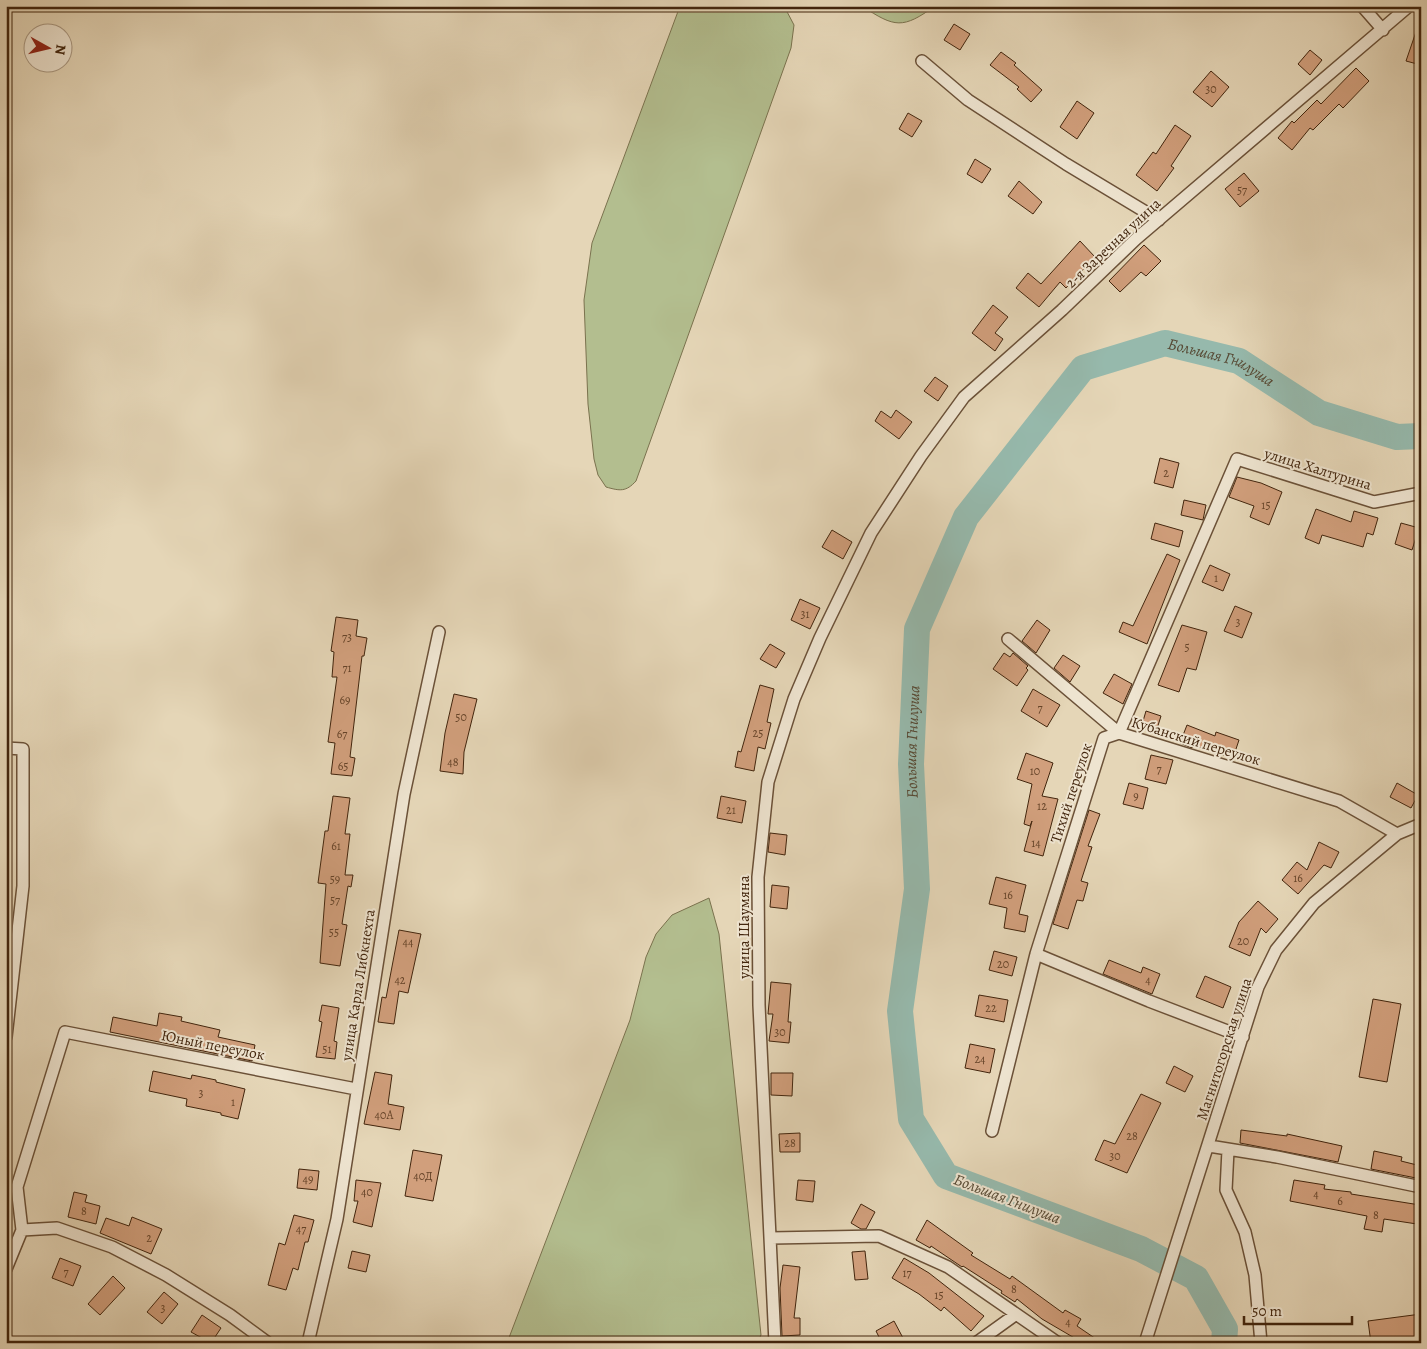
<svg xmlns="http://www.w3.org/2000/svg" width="1427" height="1349" viewBox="0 0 1427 1349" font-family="Alegreya,serif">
  <rect width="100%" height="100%" fill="#e5d6b7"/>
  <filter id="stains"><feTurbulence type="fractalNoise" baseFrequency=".004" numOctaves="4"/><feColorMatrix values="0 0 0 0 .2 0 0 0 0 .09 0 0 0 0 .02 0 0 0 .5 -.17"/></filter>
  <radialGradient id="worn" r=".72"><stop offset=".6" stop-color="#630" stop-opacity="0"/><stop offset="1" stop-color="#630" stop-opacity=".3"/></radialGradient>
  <path fill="#b3be8f" stroke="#7a724e" d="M 680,6 L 784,6 L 794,25 L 791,48 L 636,481 C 626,492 620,491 606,487 L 598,475 L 594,459 L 588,404 L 584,300 L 592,243 Z
    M 862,6 L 935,6 C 903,29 895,28 862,6 Z
    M 709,898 L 719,934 L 761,1335 L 757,1343 L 507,1343 L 630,1020 L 646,957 L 656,934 L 672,915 Z"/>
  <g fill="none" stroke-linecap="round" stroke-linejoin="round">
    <path stroke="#96b9ac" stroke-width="26" id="s1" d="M 1224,1343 L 1225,1329 L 1196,1278 L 1141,1249 L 946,1176 L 911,1119 L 900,1011 L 917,889 L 911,764 L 917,629 L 966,517 L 1083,368 L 1165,343 L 1239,361 L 1319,413 L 1397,437 L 1421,436"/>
  </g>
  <path fill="#d19f7c" stroke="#42250d" d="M 1419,23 L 1421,23 L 1421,65 L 1406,61 Z
    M 954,24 L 970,34 L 960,50 L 944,40 Z
    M 1310,50 L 1322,60 L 1310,75 L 1298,64 Z
    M 1001,52 L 1016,63 L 1014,65 L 1042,90 L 1031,102 L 1017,89 L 1019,87 L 990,65 Z
    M 1356,68 L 1369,81 L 1343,108 L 1339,104 L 1313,130 L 1310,128 L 1292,150 L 1278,138 L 1292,121 L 1294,123 L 1317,100 L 1321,104 Z
    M 1211,71 L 1229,87 L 1212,107 L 1193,92 Z
    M 1077,101 L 1094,113 L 1077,139 L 1060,127 Z
    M 908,113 L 922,121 L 912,137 L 899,129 Z
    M 1175,125 L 1191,136 L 1171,166 L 1174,168 L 1157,191 L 1136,175 L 1153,152 L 1156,154 Z
    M 975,159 L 991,169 L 982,183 L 967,174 Z
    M 1244,173 L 1259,191 L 1240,207 L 1225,189 Z
    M 1019,181 L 1042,202 L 1033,214 L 1008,196 Z
    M 1080,241 L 1095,257 L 1066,288 L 1060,282 L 1039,307 L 1016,288 L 1028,273 L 1041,284 Z
    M 1144,245 L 1161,261 L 1146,276 L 1141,272 L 1120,292 L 1109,281 Z
    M 993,305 L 1008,317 L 995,333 L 1003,339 L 995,351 L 972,333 Z
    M 935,377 L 948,386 L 938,401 L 924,391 Z
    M 896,410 L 912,422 L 899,439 L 875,421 L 881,411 L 891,418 Z
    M 1160,458 L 1179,463 L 1173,488 L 1154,483 Z
    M 1237,477 L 1261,483 L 1282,492 L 1269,525 L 1250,517 L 1254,506 L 1229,497 Z
    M 1184,500 L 1206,505 L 1203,520 L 1181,515 Z
    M 1316,509 L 1351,522 L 1354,511 L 1378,518 L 1373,535 L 1367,533 L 1363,547 L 1322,535 L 1319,544 L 1305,538 Z
    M 1155,523 L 1183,531 L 1179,547 L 1151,539 Z
    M 1401,523 L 1419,528 L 1412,550 L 1395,544 Z
    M 832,530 L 852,542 L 843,559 L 822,547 Z
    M 1167,554 L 1180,560 L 1147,644 L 1119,632 L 1123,622 L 1133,626 Z
    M 1210,565 L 1230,574 L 1223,591 L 1202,582 Z
    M 800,599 L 820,608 L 810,629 L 791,620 Z
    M 1235,606 L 1252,613 L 1242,638 L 1224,631 Z
    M 336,617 L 358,620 L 356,636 L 367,638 L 364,656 L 362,656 L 350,757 L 355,758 L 352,776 L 331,774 L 335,743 L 328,742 L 337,677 L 332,677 L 334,652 L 331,651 Z
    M 1037,620 L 1050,630 L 1036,653 L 1022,641 Z
    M 1182,625 L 1207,632 L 1196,670 L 1187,668 L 1179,692 L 1158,685 Z
    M 770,644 L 785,653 L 776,668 L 760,659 Z
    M 1004,653 L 1010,657 L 1013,653 L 1028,666 L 1026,668 L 1028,670 L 1017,686 L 993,669 Z
    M 1063,655 L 1080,666 L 1070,682 L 1054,668 Z
    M 1114,674 L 1132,684 L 1123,704 L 1103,693 Z
    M 760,685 L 774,689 L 767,722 L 771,723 L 765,749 L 758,747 L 754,771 L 735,767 L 738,751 L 741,752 Z
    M 1033,689 L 1060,705 L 1047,727 L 1021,711 Z
    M 454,694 L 477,699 L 464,752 L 463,774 L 440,771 L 445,733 Z
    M 1146,711 L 1161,716 L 1156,732 L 1141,728 Z
    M 1187,725 L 1215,736 L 1216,732 L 1239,740 L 1233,758 L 1193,745 L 1192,748 L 1180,743 Z
    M 1026,753 L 1053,763 L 1042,796 L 1058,799 L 1043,856 L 1024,851 L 1032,821 L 1030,826 L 1024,824 L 1032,784 L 1017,779 Z
    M 1151,755 L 1173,760 L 1166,784 L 1145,779 Z
    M 1129,783 L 1148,788 L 1143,809 L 1123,804 Z
    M 1397,783 L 1418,795 L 1411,808 L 1390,797 Z
    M 333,796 L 350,798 L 345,834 L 350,834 L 345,875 L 353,875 L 351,887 L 348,886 L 342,924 L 347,925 L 340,966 L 320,963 L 326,884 L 318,883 L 325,831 L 328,831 Z
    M 721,796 L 746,801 L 742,823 L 717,818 Z
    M 1089,810 L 1100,814 L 1088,846 L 1092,847 L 1081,881 L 1088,883 L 1083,901 L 1077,900 L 1068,929 L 1053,924 Z
    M 770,833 L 787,835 L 785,855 L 768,852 Z
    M 1319,842 L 1339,852 L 1331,868 L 1324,865 L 1298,894 L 1282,880 L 1297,862 L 1307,870 Z
    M 996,877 L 1026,885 L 1019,914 L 1028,916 L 1025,932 L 1004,928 L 1007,908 L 989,904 Z
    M 772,885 L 789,887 L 787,909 L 770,907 Z
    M 1258,901 L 1278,919 L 1266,933 L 1261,928 L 1250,956 L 1229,947 L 1239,922 Z
    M 399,930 L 421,934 L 408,993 L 399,991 L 394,1024 L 378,1022 L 382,997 L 386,998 Z
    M 994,951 L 1017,957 L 1012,976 L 989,970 Z
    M 1109,960 L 1141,973 L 1143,967 L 1160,974 L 1152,994 L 1103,974 Z
    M 1205,976 L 1231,987 L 1223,1008 L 1196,997 Z
    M 771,982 L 791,984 L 788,1022 L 791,1022 L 789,1043 L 769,1041 L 773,1014 L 768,1014 Z
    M 979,995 L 1008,1000 L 1004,1022 L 975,1016 Z
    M 1373,999 L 1401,1004 L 1387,1082 L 1359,1077 Z
    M 322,1005 L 339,1008 L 334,1041 L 337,1042 L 335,1059 L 316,1057 L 322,1022 L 319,1021 Z
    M 159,1013 L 182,1017 L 181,1021 L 220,1030 L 218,1037 L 255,1045 L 252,1061 L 110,1032 L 113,1017 L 157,1026 Z
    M 970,1044 L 995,1049 L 990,1073 L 965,1068 Z
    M 1174,1066 L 1193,1076 L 1185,1092 L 1166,1083 Z
    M 153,1071 L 191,1079 L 192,1075 L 216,1080 L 216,1082 L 245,1089 L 238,1119 L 221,1115 L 221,1113 L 186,1106 L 187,1099 L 149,1091 Z
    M 375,1072 L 392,1075 L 388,1104 L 404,1107 L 400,1130 L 364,1124 Z
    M 771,1073 L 793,1073 L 792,1096 L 771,1095 Z
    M 1141,1094 L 1161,1103 L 1127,1173 L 1095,1160 L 1104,1140 L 1115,1144 Z
    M 1241,1130 L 1287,1136 L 1287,1134 L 1342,1146 L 1338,1162 L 1240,1143 Z
    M 800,1133 L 800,1152 L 780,1152 L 779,1134 Z
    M 413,1150 L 442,1155 L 433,1201 L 405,1196 Z
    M 1374,1151 L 1402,1157 L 1401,1161 L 1421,1166 L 1421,1179 L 1371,1169 Z
    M 299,1169 L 319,1171 L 317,1190 L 297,1188 Z
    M 356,1180 L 381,1183 L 372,1227 L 353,1222 L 358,1201 L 354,1201 Z
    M 798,1180 L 815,1181 L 813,1202 L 796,1200 Z
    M 1294,1180 L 1325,1185 L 1324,1189 L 1351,1192 L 1351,1194 L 1420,1205 L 1417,1224 L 1384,1219 L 1382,1232 L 1364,1229 L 1367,1216 L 1290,1201 Z
    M 74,1192 L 87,1195 L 85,1202 L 100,1206 L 96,1224 L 68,1217 Z
    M 861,1204 L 875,1212 L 866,1229 L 861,1229 L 851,1223 Z
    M 294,1215 L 314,1220 L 308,1242 L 305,1242 L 298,1270 L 293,1268 L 286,1290 L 268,1285 L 279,1243 L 285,1245 Z
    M 132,1217 L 162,1229 L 151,1254 L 100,1233 L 106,1218 L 129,1226 Z
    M 927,1220 L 973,1253 L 971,1255 L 1010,1279 L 1012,1276 L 1063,1313 L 1065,1310 L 1081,1319 L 1077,1326 L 1102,1343 L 1083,1343 L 1042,1319 L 1017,1299 L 1015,1302 L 1001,1293 L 1002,1291 L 963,1266 L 962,1267 L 931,1246 L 930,1248 L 916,1240 Z
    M 352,1251 L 370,1255 L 366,1272 L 348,1268 Z
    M 865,1251 L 868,1279 L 855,1280 L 852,1252 Z
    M 60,1258 L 81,1266 L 73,1286 L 52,1278 Z
    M 904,1258 L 929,1273 L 984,1316 L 971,1331 L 944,1307 L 941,1311 L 919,1294 L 892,1278 Z
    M 783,1265 L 800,1267 L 794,1318 L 800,1318 L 800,1335 L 782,1336 L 780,1288 Z
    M 113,1276 L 125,1288 L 100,1315 L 88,1304 Z
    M 164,1292 L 178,1304 L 162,1324 L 147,1312 Z
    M 1421,1314 L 1421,1343 L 1371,1343 L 1368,1321 Z
    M 202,1315 L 221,1328 L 211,1343 L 191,1332 Z
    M 894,1321 L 903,1338 L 894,1343 L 882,1343 L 876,1331 Z"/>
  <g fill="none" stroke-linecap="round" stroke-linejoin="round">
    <g stroke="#6b5138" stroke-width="14">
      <path id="minor" d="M 1362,6 L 1383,30
        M 922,61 L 968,100 L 1066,164 L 1159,220
        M 1008,639 L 1119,733 L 1339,801 L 1397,834
        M 6,748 L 23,749 L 23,886 L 6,1037
        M 1036,954 L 1149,1001 L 1243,1037
        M 992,1131 L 1036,954 L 1104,738 L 1119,733 L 1237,459 L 1374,502 L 1421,493
        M 1209,1146 L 1277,1157 L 1421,1187
        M 1228,1150 L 1226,1190 L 1245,1232 L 1255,1275 L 1261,1343
        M 22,1230 L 57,1228 L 112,1247 L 166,1275 L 230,1315 L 268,1343
        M 771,1238 L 879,1236 L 948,1267 L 1058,1343
        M 6,1269 L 22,1230 L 17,1187 L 65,1032 L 356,1089
        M 308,1343 L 337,1219 L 404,794 L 439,632
        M 775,1343 L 759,1005 L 758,877 L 768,782 L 794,699 L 820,638 L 871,533 L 921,456 L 964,397 L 1062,310 L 1136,239 L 1409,6
        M 976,1343 L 1015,1315
        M 1145,1343 L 1258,987 L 1276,950 L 1314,903 L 1397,834 L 1421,824"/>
    </g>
    <use href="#minor" stroke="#eee4d0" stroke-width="11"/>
  </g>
  <g text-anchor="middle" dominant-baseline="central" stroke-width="4" stroke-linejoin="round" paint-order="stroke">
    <g font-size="12" fill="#664429">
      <text x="1211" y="89">30</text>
      <text x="1242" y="190">57</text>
      <text x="1166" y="473">2</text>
      <text x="1266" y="505">15</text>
      <text x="1216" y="578">1</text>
      <text x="805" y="614">31</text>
      <text x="1238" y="622">3</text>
      <text x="347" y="637">73</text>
      <text x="1187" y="647">5</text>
      <text x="347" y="668">71</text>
      <text x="345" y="700">69</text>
      <text x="1040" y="708">7</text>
      <text x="461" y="717">50</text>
      <text x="758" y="733">25</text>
      <text x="342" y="734">67</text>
      <text x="453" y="762">48</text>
      <text x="343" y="766">65</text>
      <text x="1159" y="769">7</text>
      <text x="1035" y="771">10</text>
      <text x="1136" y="796">9</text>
      <text x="1042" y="806">12</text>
      <text x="731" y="810">21</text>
      <text x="1036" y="843">14</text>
      <text x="336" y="846">61</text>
      <text x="1298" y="878">16</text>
      <text x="335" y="879">59</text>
      <text x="1008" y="895">16</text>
      <text x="335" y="900">57</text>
      <text x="334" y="932">55</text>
      <text x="1243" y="941">20</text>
      <text x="408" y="942">44</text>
      <text x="1003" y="964">20</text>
      <text x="400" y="980">42</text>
      <text x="1148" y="980">4</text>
      <text x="991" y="1008">22</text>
      <text x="780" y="1032">30</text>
      <text x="327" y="1049">51</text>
      <text x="980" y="1059">24</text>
      <text x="201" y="1093">3</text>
      <text x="233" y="1102">1</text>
      <text x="384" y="1115">40А</text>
      <text x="1132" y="1136">28</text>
      <text x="790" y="1143">28</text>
      <text x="1115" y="1156">30</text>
      <text x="423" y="1176">40Д</text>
      <text x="308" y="1179">49</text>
      <text x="367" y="1192">40</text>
      <text x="1316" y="1194">4</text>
      <text x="1340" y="1201">6</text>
      <text x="84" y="1211">8</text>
      <text x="1376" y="1215">8</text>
      <text x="301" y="1229">47</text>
      <text x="149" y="1238">2</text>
      <text x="66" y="1272">7</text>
      <text x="907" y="1273">17</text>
      <text x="1014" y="1289">8</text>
      <text x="939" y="1295">15</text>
      <text x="163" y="1308">3</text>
      <text x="1068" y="1322">4</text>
    </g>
    <g font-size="15" fill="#42250d" stroke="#eee4d0">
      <text transform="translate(1113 243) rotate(-43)">2-я Заречная улица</text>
      <text transform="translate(1318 469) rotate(17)">улица Халтурина</text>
      <text transform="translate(1196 741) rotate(17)">Кубанский переулок</text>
      <text transform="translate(1071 793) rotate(-72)">Тихий переулок</text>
      <text transform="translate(744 927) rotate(-90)">улица Шаумяна</text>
      <text transform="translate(358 985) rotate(-81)">улица Карла Либкнехта</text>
      <text transform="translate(213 1045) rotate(11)">Юный переулок</text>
      <text transform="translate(1224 1049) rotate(-72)">Магнитогорская улица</text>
    </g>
    <g font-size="16" font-style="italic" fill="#574a35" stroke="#eee4d0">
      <text stroke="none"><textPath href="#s1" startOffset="1359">Большая Гнилуша</textPath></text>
      <text stroke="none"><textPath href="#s1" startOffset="789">Большая Гнилуша</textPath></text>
      <text transform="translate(1007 1199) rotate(21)">Большая Гнилуша</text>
    </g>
  </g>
  <rect width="1427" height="1349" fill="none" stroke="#e5d6b7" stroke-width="25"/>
  <rect x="8" y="8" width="1412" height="1334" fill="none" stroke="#42250d" stroke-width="2.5"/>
  <rect x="12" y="12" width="1402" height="1324" fill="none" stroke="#42250d"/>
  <g transform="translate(48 48) rotate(98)"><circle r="24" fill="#eee4d0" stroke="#a99882"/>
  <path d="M0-4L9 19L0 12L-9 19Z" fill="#8f2418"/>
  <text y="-8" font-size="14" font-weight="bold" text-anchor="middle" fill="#42250d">N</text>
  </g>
  <path d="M1244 1316v8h108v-8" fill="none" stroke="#42250d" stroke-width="2.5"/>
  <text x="1252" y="1316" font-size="15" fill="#42250d" stroke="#eee4d0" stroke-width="4" paint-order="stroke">50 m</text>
  <rect width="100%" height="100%" filter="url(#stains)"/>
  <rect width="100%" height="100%" fill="url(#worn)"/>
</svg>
